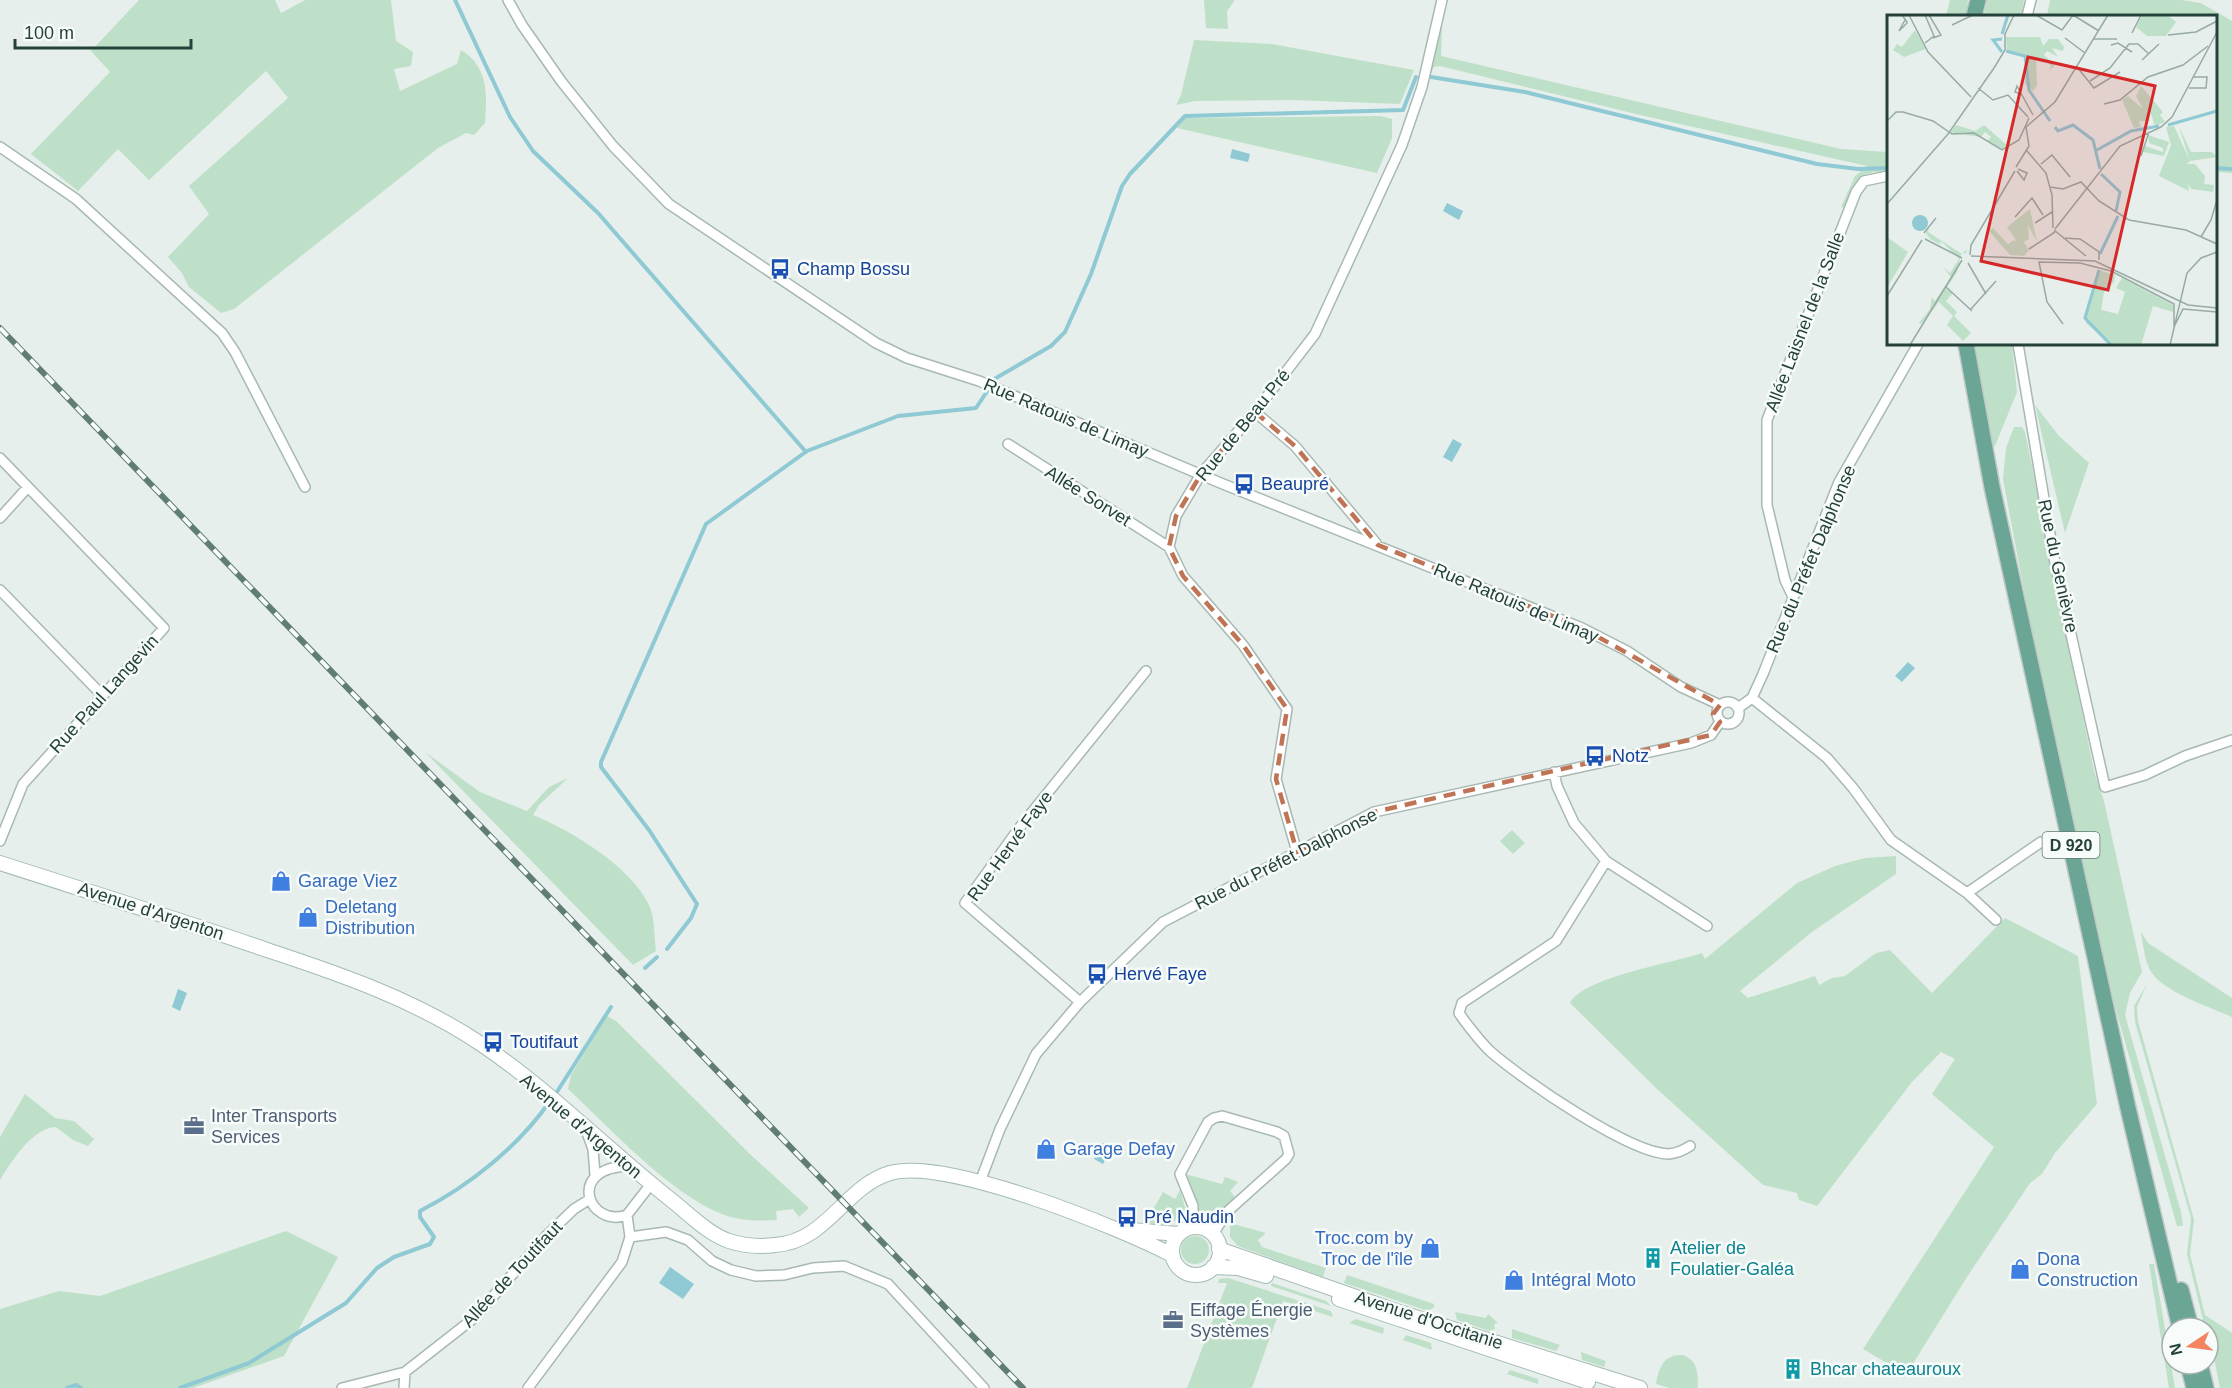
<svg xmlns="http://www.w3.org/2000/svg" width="2232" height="1388" viewBox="0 0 2232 1388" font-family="Helvetica,sans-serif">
  <rect width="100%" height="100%" fill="#e6efeb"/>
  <path fill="#bfe0c8" d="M 139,0 L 275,0 L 281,13 L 305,0 L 391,0 L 396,41 L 413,52 L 411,66 L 394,69 L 400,91 L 457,64 L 461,50 C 489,67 487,95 485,123 L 474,135 L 466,133 L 438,148 L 234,309 L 221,313 L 189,287 L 182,273 L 168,257 L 209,214 L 189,186 L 288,98 L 266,71 L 149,180 L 118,149 L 78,191 L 31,154 L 110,72 L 91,51 Z
    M 1204,0 L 1235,0 L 1227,11 L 1228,29 L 1206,28 Z
    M 1950,0 L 1968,0 L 1966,16 L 1946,16 Z
    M 1987,0 L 2024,0 L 2021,16 L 1984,16 Z
    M 2050,0 L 2181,0 L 2201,3 L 2232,21 L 2232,173 L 2216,172 L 2216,16 L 2047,16 Z
    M 1442,26 L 1441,56 L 1841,149 L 1888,152 L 1888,172 L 1874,172 L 1861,176 L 1844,208 L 1841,207 L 1855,176 L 1867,166 L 1640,115 L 1440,66 L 1434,67 L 1430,74 Z
    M 1194,40 L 1272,44 L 1414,70 L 1400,104 L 1292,100 L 1195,101 L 1176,105 L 1181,95 Z
    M 1381,116 L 1392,119 L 1392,138 L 1377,173 L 1177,128 L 1185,118 Z
    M 1974,344 L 2012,344 L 2017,392 L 1995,446 L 1991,446 Z
    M 2035,405 L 2059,436 L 2089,463 L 2065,533 Z
    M 2014,427 L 2022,427 L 2025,432 L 2094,771 L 2104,801 L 2142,972 L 2130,993 L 2125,1015 L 2181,1212 L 2183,1226 L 2177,1226 L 2114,1003 L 2036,655 L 2003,479 L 2006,448 Z
    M 425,752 L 480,792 L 527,811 L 549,787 L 568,778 L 539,805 L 533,815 C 572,831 630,866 649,905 C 655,917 654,937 656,951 L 633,965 Z
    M 1512,830 L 1525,843 L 1513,854 L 1500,841 Z
    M 1896,856 L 1896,874 L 1812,932 L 1740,991 L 1748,998 L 1815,976 L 1819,985 L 1832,978 L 1845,976 L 1876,953 L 1890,950 L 1932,993 L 2005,918 L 2078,956 L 2097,1104 L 2055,1153 L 2042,1174 L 2030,1183 L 1967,1277 L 1904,1378 L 1887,1363 L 1863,1349 L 1994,1147 L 1932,1094 L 1955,1059 L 1941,1052 L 1912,1082 L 1817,1206 L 1799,1200 L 1797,1193 L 1763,1185 L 1657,1089 L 1570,1003 C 1583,977 1674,963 1702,953 L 1705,959 L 1797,883 L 1835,866 L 1865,858 Z
    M 2141,932 L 2148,943 L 2232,998 L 2232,1017 C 2210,1007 2159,991 2149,968 C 2144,957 2143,943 2141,932 Z
    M 2147,984 L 2137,1007 L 2138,1021 L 2194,1220 L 2190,1254 L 2205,1315 L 2232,1333 L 2232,1388 L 2220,1388 L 2208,1328 L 2205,1328 L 2187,1254 L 2191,1218 L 2135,1022 L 2134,1006 Z
    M 607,1016 L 616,1021 L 752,1156 L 809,1208 L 799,1217 L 793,1209 L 776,1211 L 777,1220 C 758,1221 740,1221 722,1214 C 670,1194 609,1127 568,1089 L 571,1075 Z
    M 25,1094 L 55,1118 L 74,1121 L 94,1139 L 88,1146 L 73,1140 L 56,1127 C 32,1128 12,1161 0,1180 L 0,1137 Z
    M 1185,1174 L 1222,1184 L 1225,1177 L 1238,1182 L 1230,1191 L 1235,1197 L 1212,1220 L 1197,1215 C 1197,1199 1185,1188 1185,1174 Z
    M 1180,1190 L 1186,1211 L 1182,1218 L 1161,1226 L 1146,1222 L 1163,1192 L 1175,1199 Z
    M 1230,1223 L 1266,1233 L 1258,1240 L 1262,1247 L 1326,1268 L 1323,1277 L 1238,1246 L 1230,1237 Z
    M 286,1231 L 338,1257 L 284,1356 L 193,1388 L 0,1388 L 0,1309 L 59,1291 L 100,1296 Z
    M1181 1250a14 14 0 1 1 28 0a14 14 0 1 1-28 0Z
    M 2149,1264 L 2154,1264 L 2175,1388 L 2169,1388 Z
    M 1347,1275 L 1434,1304 L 1434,1307 L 1428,1311 L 1344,1283 Z
    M 1228,1278 L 1331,1311 L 1333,1317 L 1283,1301 L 1252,1388 L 1187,1388 L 1227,1283 L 1218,1283 L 1219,1279 Z
    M 1272,1283 L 1326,1301 L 1331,1306 L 1271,1286 Z
    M 1455,1312 L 1486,1318 L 1488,1314 L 1498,1323 L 1494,1324 L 1495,1329 L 1489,1331 L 1457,1320 Z
    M 1356,1319 L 1384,1328 L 1383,1334 L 1349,1323 Z
    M 1512,1329 L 1560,1345 L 1556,1351 L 1512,1338 Z
    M 1406,1335 L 1431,1343 L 1432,1350 L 1403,1340 Z
    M 1581,1352 L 1606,1361 L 1604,1367 L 1582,1360 Z
    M 1683,1355 C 1698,1361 1698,1373 1698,1388 L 1669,1388 L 1656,1384 C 1659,1367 1664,1354 1683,1355 Z
    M 1510,1370 L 1538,1379 L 1538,1384 L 1507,1374 Z"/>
  <path fill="#8ec9d4" d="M 1232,149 L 1250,154 L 1248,162 L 1230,158 Z
    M 1447,203 L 1463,211 L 1459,220 L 1443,211 Z
    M 1453,439 L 1462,444 L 1452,462 L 1443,457 Z
    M 1908,662 L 1915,668 L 1902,682 L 1895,676 Z
    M 178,989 L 187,993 L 180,1011 L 172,1007 Z
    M 1103,1143 L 1108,1144 L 1111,1148 L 1103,1164 L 1094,1159 Z
    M 670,1267 L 694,1284 L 683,1299 L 659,1283 Z"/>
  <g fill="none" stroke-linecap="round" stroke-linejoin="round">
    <path stroke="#8ec9d4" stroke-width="4" d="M 455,0 L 510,117 L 533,151 L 598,213 L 806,452
      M 1431,77 L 1525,92 L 1817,164 L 1858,169 L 1888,168
      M 2216,168 L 2232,169
      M 667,949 L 691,918 L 697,904 L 649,830 L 601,767 L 601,762 L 706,524 L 807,451 L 898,416 L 976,408 L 996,378 L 1051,346 L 1065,332 L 1091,274 L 1122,186 L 1130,174 L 1185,116 L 1403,110 L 1416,77
      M 645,968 L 657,957
      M 555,1095 L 611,1007
      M 67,1388 L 76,1385 L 81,1388
      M 180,1388 L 249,1363 L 346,1303 L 377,1268 L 394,1257 L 430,1244 L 434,1237 L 420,1217 L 420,1211 C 469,1186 519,1146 550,1101"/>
    <g stroke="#a8b8b2" stroke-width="12">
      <path id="street" d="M 508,0 L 522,25 L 561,81 L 613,146 L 669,204 L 876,343 L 907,358 L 979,381 L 1223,484 L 1582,628 L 1627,651 L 1681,687 L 1720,705
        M 2027,16 L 2031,0
        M 0,147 L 76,199 L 222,333 L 235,352 L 305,487
        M 2018,344 L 2054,558 L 2105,787 L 2145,775 L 2185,756 L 2232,740
        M 1255,412 L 1295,446 L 1376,543
        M 1008,444 L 1169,547
        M 0,458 L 164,628 L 23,784 L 0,841
        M 0,518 L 28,487
        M 0,590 L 102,695
        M 1793,597 L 1785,580 L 1767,505 L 1767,420 L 1856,192 L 1864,181 L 1888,176
        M 1752,698 L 1827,758 L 1853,788 L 1891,840 L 1967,893 L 1996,920
        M1717 713a11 11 0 1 1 22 0a11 11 0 1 1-22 0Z
        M 1738,708 L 1752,698 L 1763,674 L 1839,482 L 1918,344
        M 1554,772 L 1557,786 L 1574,823 L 1606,861 L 1707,926
        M 1297,852 L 1276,779 L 1287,709 L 1243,645 L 1183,576 L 1169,547 L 1176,516 L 1201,474 L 1255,412 L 1315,334 L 1402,145 L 1422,87 L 1442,0
        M 1606,861 L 1556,941 L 1462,1003 L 1459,1013 C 1464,1021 1483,1045 1491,1052 C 1522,1079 1630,1154 1669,1154 C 1677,1153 1684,1150 1690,1146
        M 1967,893 L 2041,842
        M 1080,1002 L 965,903 L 1020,827 L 1146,671
        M 586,1130 L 593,1149 L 595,1175
        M 630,1166 C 564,1167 589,1229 627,1215 L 651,1184
        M 980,1182 L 1000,1129 L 1036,1054 L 1080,1002 L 1163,922 L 1374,812 L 1691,743 L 1711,735 L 1720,722
        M 1193,1227 L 1193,1206 L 1180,1174 L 1208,1122 L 1214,1118 L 1222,1116 L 1277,1132 L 1284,1136 L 1289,1154 L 1286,1159 L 1228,1211 L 1213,1234
        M 630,1237 L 666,1232 L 688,1240 L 712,1261 L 731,1270 L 756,1276 L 784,1275 L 813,1268 L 844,1266 L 888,1284 L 984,1388
        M 342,1388 L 405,1372 L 474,1318 L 547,1235 L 574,1209 L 590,1199
        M 404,1388 L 405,1372
        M 528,1388 L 622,1262 L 630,1237 L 627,1215"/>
    </g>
    <g stroke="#a4bbb3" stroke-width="16">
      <path id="secondary" d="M 0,863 C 90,892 181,920 270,951 C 343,975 417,1001 481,1044 C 548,1089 607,1149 670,1199 C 688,1213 708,1234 729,1241 C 744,1246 759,1247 775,1245 C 828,1241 844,1187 890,1173 C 946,1157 1118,1227 1172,1255
        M1172 1251a24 24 0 1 1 48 0a24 24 0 1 1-48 0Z
        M 1132,1230 L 1178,1234
        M 1219,1249 L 1402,1313 L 1640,1388
        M 1213,1267 L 1238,1268 L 1266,1276
        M 1339,1299 L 1588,1382"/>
    </g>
    <g stroke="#c2cac8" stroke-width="18">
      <path id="primary" d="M 1974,16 L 1978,0
        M 1966,344 L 1992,487 L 2128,1108 L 2180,1328
        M 2181,1290 L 2191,1328
        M 2188,1364 L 2194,1388
        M 2200,1364 L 2206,1388"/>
    </g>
    <use href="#street" stroke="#fff" stroke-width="9"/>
    <use href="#secondary" stroke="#fff" stroke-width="14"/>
    <use href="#primary" stroke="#6aa596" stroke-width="15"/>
    <g stroke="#5f7d75" stroke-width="6">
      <path id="rail" d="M 0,328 L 1023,1388"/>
    </g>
    <use href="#rail" stroke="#f7fbf9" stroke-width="4" stroke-dasharray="11" stroke-linecap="butt"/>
  </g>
  <path fill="none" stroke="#c07456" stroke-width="4.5" stroke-dasharray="12 8" stroke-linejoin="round" d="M 1255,412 L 1295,446 L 1378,545 L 1582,628 L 1720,705 L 1713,714 L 1720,722 L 1711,735 L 1374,812 L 1297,852 L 1276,779 L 1287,709 L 1243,645 L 1183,576 L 1169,547 L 1176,516 L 1201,474 Z"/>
  <defs>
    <g id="bus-bare" transform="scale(1.62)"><path d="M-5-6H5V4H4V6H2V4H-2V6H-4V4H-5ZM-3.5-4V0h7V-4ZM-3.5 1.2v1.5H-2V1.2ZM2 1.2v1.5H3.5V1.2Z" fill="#1a4fb4" stroke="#f7fbf9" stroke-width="2.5" paint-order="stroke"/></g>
    <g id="shop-bare" transform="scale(1.62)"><path d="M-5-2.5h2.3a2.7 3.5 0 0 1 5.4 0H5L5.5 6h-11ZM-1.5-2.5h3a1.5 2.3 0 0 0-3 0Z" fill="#3f7fe0" stroke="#f7fbf9" stroke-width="2.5" paint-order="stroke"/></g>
    <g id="office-bare" transform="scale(1.62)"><path d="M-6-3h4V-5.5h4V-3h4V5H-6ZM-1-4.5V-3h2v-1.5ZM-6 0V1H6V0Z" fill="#5c6f8a" stroke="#f7fbf9" stroke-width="2.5" paint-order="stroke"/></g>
    <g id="building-bare" transform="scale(1.62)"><path d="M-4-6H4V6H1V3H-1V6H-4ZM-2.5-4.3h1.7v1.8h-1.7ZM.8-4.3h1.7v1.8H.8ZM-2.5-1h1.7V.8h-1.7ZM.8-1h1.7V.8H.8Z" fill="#0f9aa8" stroke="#f7fbf9" stroke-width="2.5" paint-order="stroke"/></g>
  </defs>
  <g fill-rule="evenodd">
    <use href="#bus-bare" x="780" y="269"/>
    <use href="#bus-bare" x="1244" y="484"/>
    <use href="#bus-bare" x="1595" y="756"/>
    <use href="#shop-bare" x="281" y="881"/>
    <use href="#shop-bare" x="308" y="917"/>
    <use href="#bus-bare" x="1097" y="974"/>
    <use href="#bus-bare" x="493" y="1042"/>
    <use href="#office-bare" x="194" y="1126"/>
    <use href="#shop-bare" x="1046" y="1149"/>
    <use href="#bus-bare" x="1127" y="1217"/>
    <use href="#shop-bare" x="1430" y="1248"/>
    <use href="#building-bare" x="1653" y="1258"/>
    <use href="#shop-bare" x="2020" y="1269"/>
    <use href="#shop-bare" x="1514" y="1280"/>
    <use href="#office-bare" x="1173" y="1320"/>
    <use href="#building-bare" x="1793" y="1369"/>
  </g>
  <g text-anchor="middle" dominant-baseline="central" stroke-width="5" stroke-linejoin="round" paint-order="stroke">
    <rect fill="#f7fbf9" stroke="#637a73" stroke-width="1.5" x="2042.5" y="832" width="57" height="26" rx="4.5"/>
    <g font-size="16" font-weight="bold" fill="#24423a">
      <text x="2071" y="845">D 920</text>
    </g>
    <g font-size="18" fill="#164399" stroke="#f7fbf9" text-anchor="start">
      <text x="797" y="269">Champ Bossu</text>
      <text x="1261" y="484">Beaupré</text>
      <text x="1612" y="756">Notz</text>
      <text x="1114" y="974">Hervé Faye</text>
      <text x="510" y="1042">Toutifaut</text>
      <text x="1144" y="1217">Pré Naudin</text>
    </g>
    <g font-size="18" fill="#24423a" stroke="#f7fbf9">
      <text transform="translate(1805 322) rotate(-69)">Allée Laisnel de la Salle</text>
      <text transform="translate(1066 418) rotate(23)">Rue Ratouis de Limay</text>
      <text transform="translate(1243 425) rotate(-51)">Rue de Beau Pré</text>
      <text transform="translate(1088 496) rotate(32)">Allée Sorvet</text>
      <text transform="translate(1811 559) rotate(-67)">Rue du Préfet Dalphonse</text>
      <text transform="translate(2058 566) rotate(78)">Rue du Genièvre</text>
      <text transform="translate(1516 603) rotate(23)">Rue Ratouis de Limay</text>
      <text transform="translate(104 694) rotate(-48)">Rue Paul Langevin</text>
      <text transform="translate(1010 846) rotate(-54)">Rue Hervé Faye</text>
      <text transform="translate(1286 859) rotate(-27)">Rue du Préfet Dalphonse</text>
      <text transform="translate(151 911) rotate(18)">Avenue d'Argenton</text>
      <text transform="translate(581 1126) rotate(40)">Avenue d'Argenton</text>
      <text transform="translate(512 1274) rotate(-47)">Allée de Toutifaut</text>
      <text transform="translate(1429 1320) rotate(18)">Avenue d'Occitanie</text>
    </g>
    <g font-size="18" fill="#366cbe" stroke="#f7fbf9" text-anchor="start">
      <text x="298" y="881">Garage Viez</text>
      <text x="325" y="907">Deletang<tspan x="325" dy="21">Distribution</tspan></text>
      <text x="1063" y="1149">Garage Defay</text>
      <text x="1413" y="1238" text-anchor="end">Troc.com by<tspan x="1413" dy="21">Troc de l'île</tspan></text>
      <text x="2037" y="1259">Dona<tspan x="2037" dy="21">Construction</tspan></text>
      <text x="1531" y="1280">Intégral Moto</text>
    </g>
    <g font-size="18" fill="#4e5e75" stroke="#f7fbf9" text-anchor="start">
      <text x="211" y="1116">Inter Transports<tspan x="211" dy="21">Services</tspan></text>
      <text x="1190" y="1310">Eiffage Énergie<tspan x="1190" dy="21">Systèmes</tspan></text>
    </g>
    <g font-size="18" fill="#0d838f" stroke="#f7fbf9" text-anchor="start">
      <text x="1670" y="1248">Atelier de<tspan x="1670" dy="21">Foulatier-Galéa</tspan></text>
      <text x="1810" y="1369">Bhcar chateauroux</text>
    </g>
  </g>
  <g transform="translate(1887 15)">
    <rect width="330" height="330" fill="#e6efeb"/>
    <path d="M 255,0 L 280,0 L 289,7 L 279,21 L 260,21 L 249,12 ZM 28,15 L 39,34 L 17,42 L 6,35 L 10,29 L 15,32 ZM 119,22 L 153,22 L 156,31 L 162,24 L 171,24 L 177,32 L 176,36 L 165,33 L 171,42 L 160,36 L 157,40 L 168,50 L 162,56 L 164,51 L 159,45 L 149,43 L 150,71 L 146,76 L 138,69 L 139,43 L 120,38 ZM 254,71 L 276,97 L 273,100 L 278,107 L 268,111 L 263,96 L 262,106 L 252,106 L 254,112 L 247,113 L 235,85 L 241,81 L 256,94 L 249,81 ZM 69,110 L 88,116 L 97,110 L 121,131 L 115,135 L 100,126 L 104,122 L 98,117 L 94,122 L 63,118 ZM 287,111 L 303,146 L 300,149 L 308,149 L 318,161 L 317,169 L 327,170 L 326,177 L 304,174 L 301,169 L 302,176 L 272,161 L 284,130 L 279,112 ZM 292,112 L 304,137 L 325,137 L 330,142 L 303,146 ZM 261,120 L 282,127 L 277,141 L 256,137 L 258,131 L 276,137 L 276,133 L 262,128 ZM 143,194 L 150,227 L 141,210 L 142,224 L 137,227 L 142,235 L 137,241 L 123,240 L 102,216 L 106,213 L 121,229 L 127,225 L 130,227 L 120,212 ZM 42,213 L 41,217 L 75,239 L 80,234 L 79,238 L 74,239 L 70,257 L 59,274 L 66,278 L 59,286 L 70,297 L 67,301 L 84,318 L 76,326 L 60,310 L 66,301 L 52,287 L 34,309 L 32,308 L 43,294 L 45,282 L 48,286 L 64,262 L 56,252 L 63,258 L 72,244 L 56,228 L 52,226 L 54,230 L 43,224 L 39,218 ZM 0,222 L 21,237 L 0,273 ZM 212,255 L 228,260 L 227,267 L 217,277 L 214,295 L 231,299 L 238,277 L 229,273 L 235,263 L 286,290 L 286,297 L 266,291 L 254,330 L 224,330 L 199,308 L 197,300 Z" fill="#bfe0c8"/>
    <path d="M25 208a8 8 0 1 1 16 0a8 8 0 1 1-16 0Z" fill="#8ec9d4"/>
    <path fill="none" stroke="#8ec9d4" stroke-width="3" d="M 115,19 L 121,0M 115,24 L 106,25 L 115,37M 119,36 L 138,41 L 142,75 L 163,106M 281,110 L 330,96M 168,112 L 171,116 L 186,110 L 206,125 L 213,154M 210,135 L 244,116 L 272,111M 214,159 L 233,177 L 229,196M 213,239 L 231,201M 212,255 L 198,303 L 224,330"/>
    <path fill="none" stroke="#98aaa4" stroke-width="1.5" d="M 15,0 L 20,7 L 20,8 L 12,16 L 18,5M 22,0 L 41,37 L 84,82M 42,0 L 54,20 L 46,23M 149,0 L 175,15 L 186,0M 186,0 L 212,16M 65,10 L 86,0M 245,18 L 254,0M 281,20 L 309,17 L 330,6M 178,23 L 198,38M 207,24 L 230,24M 38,28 L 47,21 L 38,0M 224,30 L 231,28 L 245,37M 255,45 L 272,29M 190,52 L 207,73 L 233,57M 203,66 L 223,53 L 242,29 L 251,29 L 262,39M 91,73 L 106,85 L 121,80 L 141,102M 302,73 L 319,73 L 320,62 L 306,62M 134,79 L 128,77 L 130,71 L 146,100M 217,89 L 233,85 L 261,62 L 296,50 L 321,31M 0,106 L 9,97 L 16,97 L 46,106 L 65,119 L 87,118 L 115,135 L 132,125 L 142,103M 140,136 L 159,158 L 165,180 L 166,213M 254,141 L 262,117M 154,149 L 165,140 L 183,162M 129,152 L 142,131 L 139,112 L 168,87 L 221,0M 130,156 L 137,165 L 140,158 L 131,154M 163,172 L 176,174 L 194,167 L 212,186 L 242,205 L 299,215 L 330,229M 0,189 L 61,119 L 107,53 L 118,35 L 118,19 L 127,0M 128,202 L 145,183 L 156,200M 148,208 L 165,197M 168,214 L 233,131 L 274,112 L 285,102 L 330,17M 167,215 L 199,241M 37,218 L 49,203M 314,222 L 324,205 L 330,185M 176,223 L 193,224 L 212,237 L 212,245M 38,224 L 75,243M 142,234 L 168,217M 83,240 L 84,230 L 128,156M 84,241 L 208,246 L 301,290 L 330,293M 81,248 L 99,279M 59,272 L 85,296M 0,281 L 35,225M 84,294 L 109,266M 176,309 L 160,287 L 152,247 L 193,248 L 224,256 L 287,289 L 287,312M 287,312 L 296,294 L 330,297M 23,330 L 75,245M 283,330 L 300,258 L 314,243 L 330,237"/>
    <path fill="#d62828" fill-opacity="0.15" stroke="#d62828" stroke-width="3" d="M 141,42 L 268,71 L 221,275 L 94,246 Z"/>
    <rect width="330" height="330" fill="none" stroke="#24423a" stroke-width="3"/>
  </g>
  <g transform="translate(2190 1346) rotate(257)"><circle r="28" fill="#f7fbf9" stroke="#a3b1ad" stroke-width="1.5"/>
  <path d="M0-4.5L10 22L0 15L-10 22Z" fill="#f4845f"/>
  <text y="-9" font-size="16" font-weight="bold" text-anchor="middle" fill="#24423a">N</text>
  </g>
  <path d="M15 39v9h176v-9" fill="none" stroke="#24423a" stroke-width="3"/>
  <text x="24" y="39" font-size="18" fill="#24423a" stroke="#f7fbf9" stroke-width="4.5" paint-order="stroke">100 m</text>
</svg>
